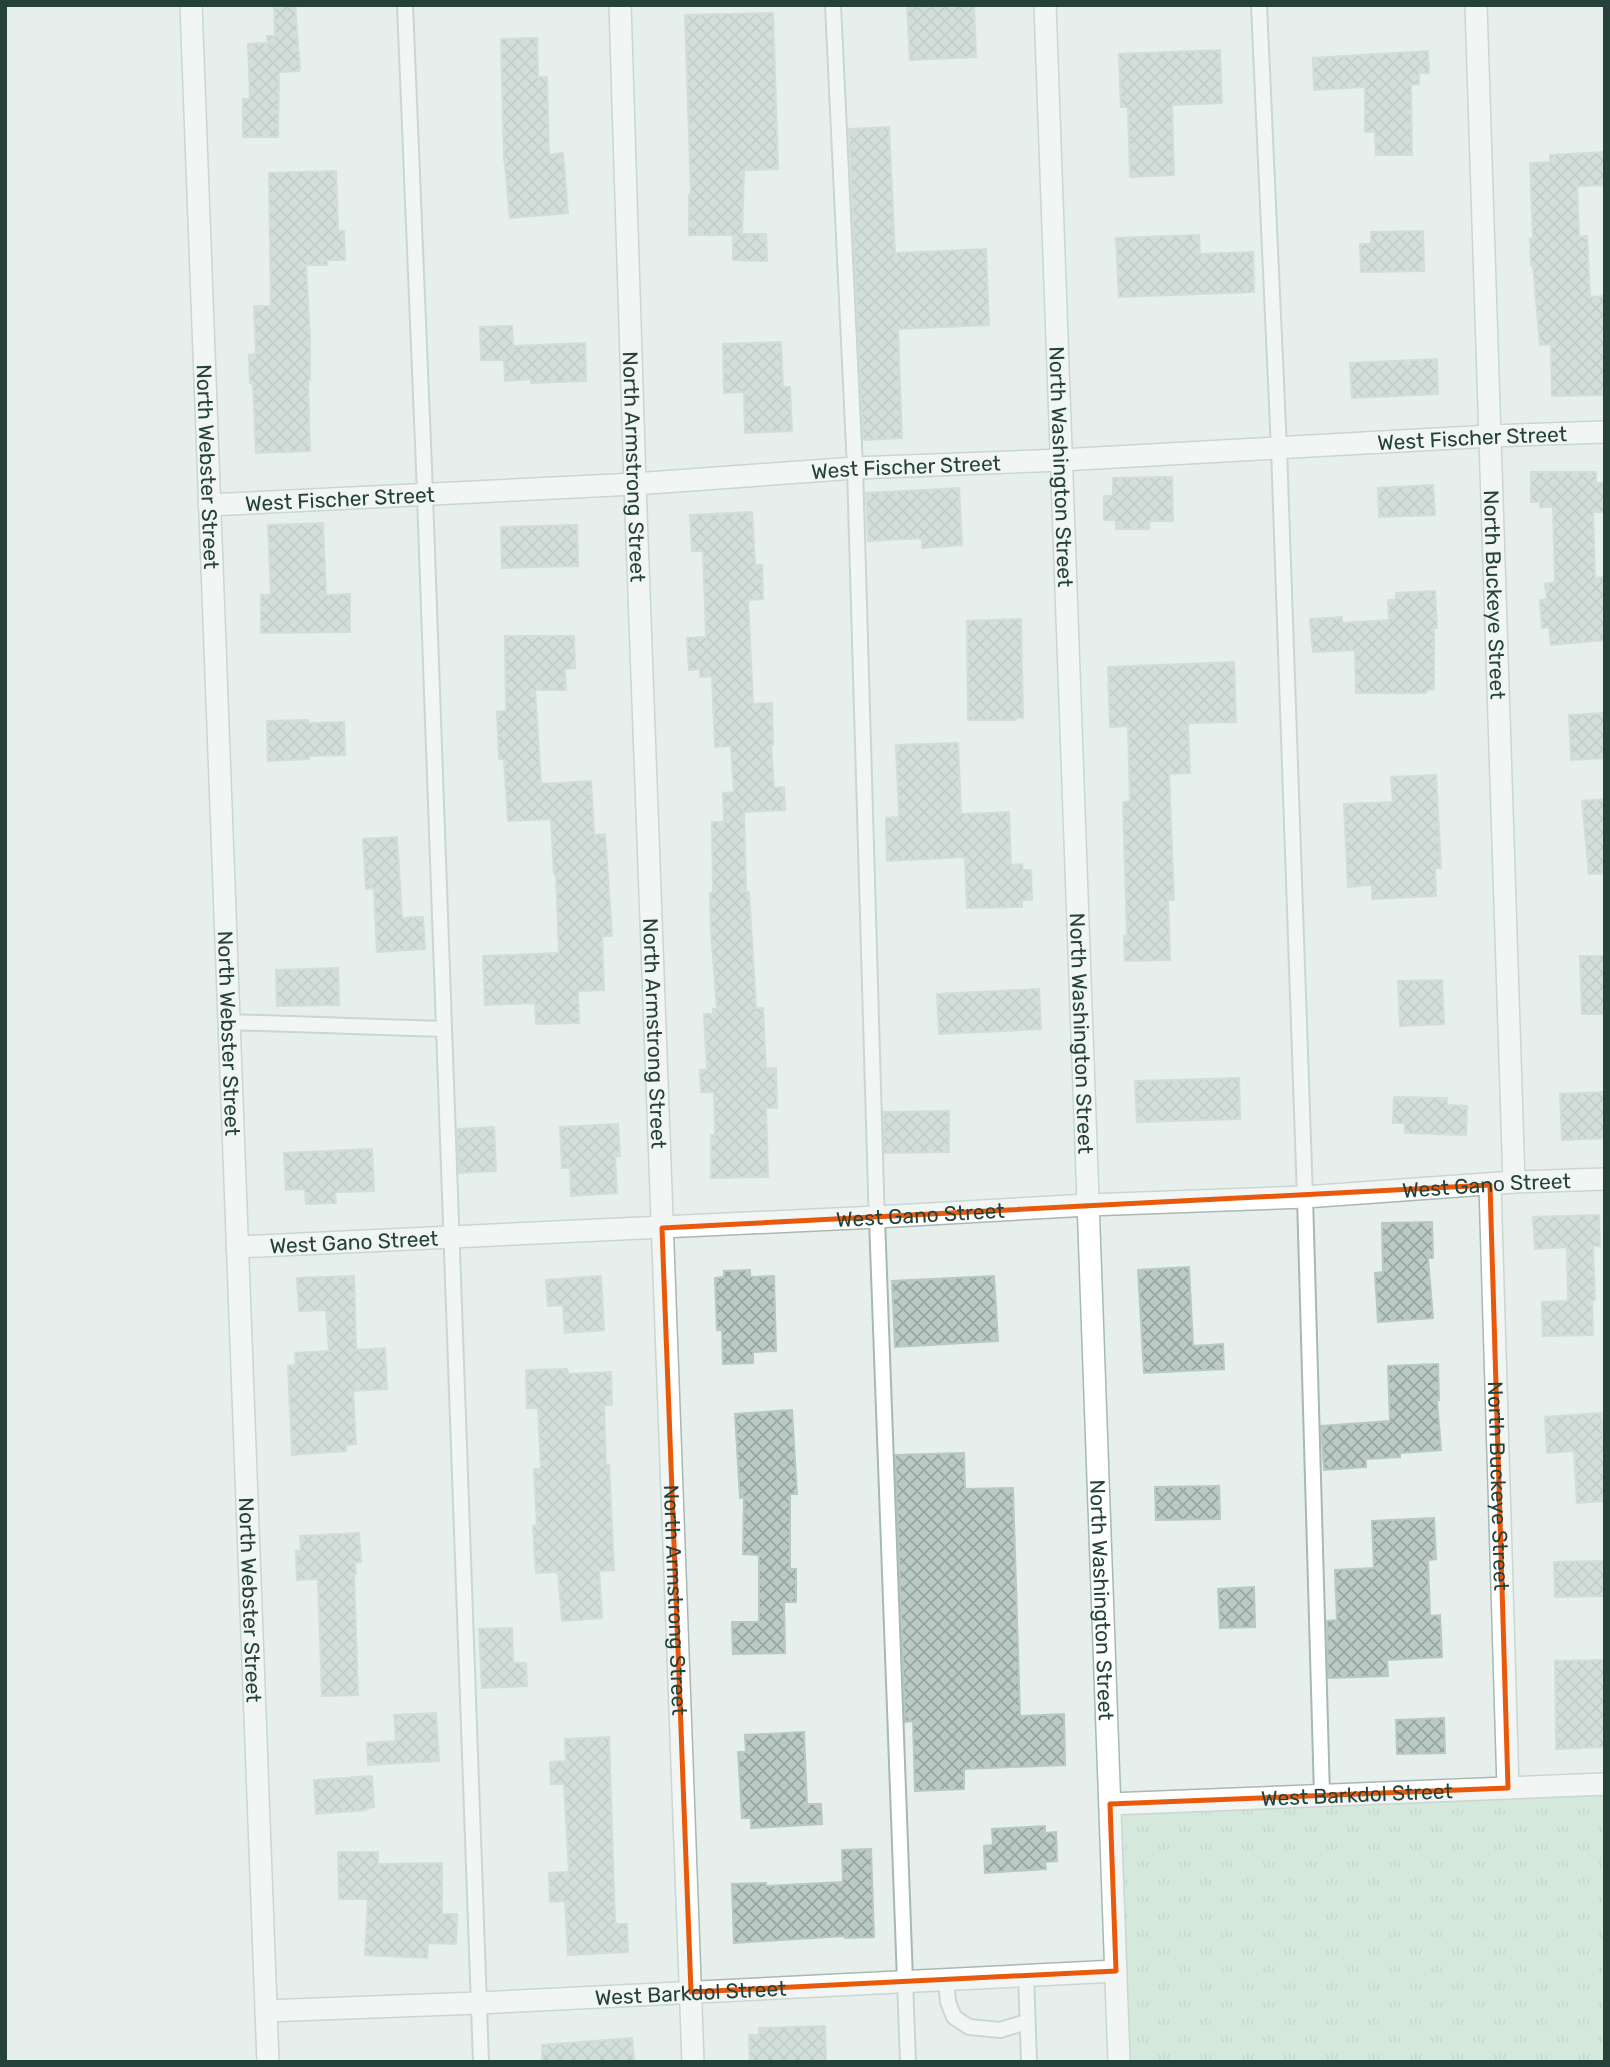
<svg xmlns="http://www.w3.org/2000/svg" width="1610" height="2067" viewBox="0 0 1610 2067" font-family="Rubik,sans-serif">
  <defs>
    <pattern id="grass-tufts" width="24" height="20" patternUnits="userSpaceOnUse" patternTransform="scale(1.75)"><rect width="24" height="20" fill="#bfe0c8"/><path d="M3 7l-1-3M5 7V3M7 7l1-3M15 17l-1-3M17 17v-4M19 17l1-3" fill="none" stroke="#a4c1ad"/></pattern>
    <pattern id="building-cross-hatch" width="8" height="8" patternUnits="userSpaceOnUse" patternTransform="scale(1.75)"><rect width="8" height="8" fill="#bbcac4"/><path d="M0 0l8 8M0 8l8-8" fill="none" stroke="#98a6a0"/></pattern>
  </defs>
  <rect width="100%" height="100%" fill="#e6efeb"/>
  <path fill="url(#grass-tufts)" d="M 1605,1783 L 1605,2062 L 1119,2062 L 1110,1804 Z"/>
  <path fill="url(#building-cross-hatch)" stroke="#b8c9c2" stroke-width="2" d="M 274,5 L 295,5 L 300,69 L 299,71 L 279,72 L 278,137 L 243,137 L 243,99 L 250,99 L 248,44 L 268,43 L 267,36 L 275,36 Z
    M 907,5 L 974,5 L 976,57 L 910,60 Z
    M 773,13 L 778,169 L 744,170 L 742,234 L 766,234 L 767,261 L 733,260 L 733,235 L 689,235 L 689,195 L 691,195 L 685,15 Z
    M 537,38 L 538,77 L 547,77 L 549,155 L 563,153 L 568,213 L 510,218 L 504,156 L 501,39 Z
    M 1220,50 L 1222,103 L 1172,105 L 1174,175 L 1130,177 L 1128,107 L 1121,107 L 1119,54 Z
    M 1428,51 L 1429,73 L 1419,73 L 1419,84 L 1411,85 L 1412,155 L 1376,155 L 1375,132 L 1365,132 L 1365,87 L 1314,90 L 1313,58 Z
    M 889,127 L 895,253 L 986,249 L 989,325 L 898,329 L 902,438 L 863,440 L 849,129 Z
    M 1605,152 L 1605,185 L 1577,186 L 1579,237 L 1587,236 L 1590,297 L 1605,296 L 1605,395 L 1552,396 L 1551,344 L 1540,345 L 1533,265 L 1531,265 L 1530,239 L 1533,239 L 1530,163 L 1550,162 L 1550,155 Z
    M 336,171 L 338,231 L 344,231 L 345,260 L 327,260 L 327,265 L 306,265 L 310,338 L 310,380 L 308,380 L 310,451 L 256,453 L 253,383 L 250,383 L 249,355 L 256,354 L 254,306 L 271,306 L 269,173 Z
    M 1423,231 L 1424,271 L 1361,272 L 1360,244 L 1371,244 L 1371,232 Z
    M 1199,235 L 1200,254 L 1253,252 L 1254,292 L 1119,297 L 1116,238 Z
    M 512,326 L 513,346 L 585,343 L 586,381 L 531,383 L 531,379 L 505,381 L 504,360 L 481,360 L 480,327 Z
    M 781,342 L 783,387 L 790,387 L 792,431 L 745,433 L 744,392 L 724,393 L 723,344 Z
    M 1437,359 L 1438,394 L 1352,398 L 1350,363 Z
    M 1531,472 L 1596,472 L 1596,483 L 1605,483 L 1605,512 L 1593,512 L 1595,578 L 1605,577 L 1605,640 L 1551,645 L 1549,627 L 1542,628 L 1540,600 L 1547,599 L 1545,584 L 1555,582 L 1553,507 L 1540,507 L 1540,502 L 1531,502 Z
    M 1172,477 L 1173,521 L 1149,521 L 1149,529 L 1116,529 L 1116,520 L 1104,520 L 1104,496 L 1113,496 L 1113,478 Z
    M 1433,485 L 1435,515 L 1379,517 L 1378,488 Z
    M 959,488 L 962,545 L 922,548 L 922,538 L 868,541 L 866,493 Z
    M 752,512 L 755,565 L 762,565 L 763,599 L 748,600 L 753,704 L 772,703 L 773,745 L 771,745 L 774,788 L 784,787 L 785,810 L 744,812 L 746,892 L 749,892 L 756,1008 L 763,1008 L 766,1068 L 776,1068 L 777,1108 L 766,1108 L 768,1177 L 711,1178 L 711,1135 L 715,1135 L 714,1092 L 701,1092 L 700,1070 L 707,1070 L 704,1014 L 713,1014 L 713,1009 L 717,1009 L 711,932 L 710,893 L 713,893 L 712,822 L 724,822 L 723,793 L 734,792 L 731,746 L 715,747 L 712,676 L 700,677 L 700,669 L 689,670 L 687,638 L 706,637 L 703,551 L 692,551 L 690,515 Z
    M 323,523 L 326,595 L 350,594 L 350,632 L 261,633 L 261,595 L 271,595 L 268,525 Z
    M 577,525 L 578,566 L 502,568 L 501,527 Z
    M 1435,591 L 1437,628 L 1434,628 L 1434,689 L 1426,690 L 1426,693 L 1356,693 L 1355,650 L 1313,652 L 1310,619 L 1342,617 L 1342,623 L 1389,620 L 1388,600 L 1396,600 L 1396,593 Z
    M 1021,619 L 1023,718 L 1016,717 L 1016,720 L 968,720 L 967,621 Z
    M 505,636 L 574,636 L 575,668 L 565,669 L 566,690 L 535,690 L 541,784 L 591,781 L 594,835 L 605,834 L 612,936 L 602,936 L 604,990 L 578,991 L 579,1023 L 536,1024 L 535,1003 L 485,1005 L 483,956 L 559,953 L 556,874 L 554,874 L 551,819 L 508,821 L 504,759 L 499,759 L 497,712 L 506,711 Z
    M 1234,662 L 1236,722 L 1188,723 L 1190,773 L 1169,774 L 1174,900 L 1168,900 L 1170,960 L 1125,961 L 1124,936 L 1127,936 L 1123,802 L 1130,801 L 1128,726 L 1110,727 L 1108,667 Z
    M 1605,713 L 1605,758 L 1571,760 L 1569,715 Z
    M 308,720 L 308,723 L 344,722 L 345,755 L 309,756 L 309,759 L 268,761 L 267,721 Z
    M 958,743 L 961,814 L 1009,812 L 1011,865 L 1022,864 L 1023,870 L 1031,870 L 1032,900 L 1022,900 L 1022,907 L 967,908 L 965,857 L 887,861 L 886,818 L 899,817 L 896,745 Z
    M 1436,775 L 1441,868 L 1435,868 L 1436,896 L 1372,899 L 1372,885 L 1348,887 L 1344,804 L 1393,802 L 1391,777 Z
    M 1605,799 L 1605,873 L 1589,874 L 1582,801 Z
    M 397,837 L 402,918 L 423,917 L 425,949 L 377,952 L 374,888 L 366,889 L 363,839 Z
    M 1580,956 L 1605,956 L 1605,1014 L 1582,1014 Z
    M 338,968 L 339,1005 L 277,1006 L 276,970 Z
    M 1442,980 L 1444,1024 L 1400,1026 L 1398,981 Z
    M 1039,989 L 1041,1029 L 939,1034 L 937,994 Z
    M 1239,1078 L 1240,1119 L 1137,1122 L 1135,1081 Z
    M 1605,1092 L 1605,1138 L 1562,1140 L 1560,1094 Z
    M 1394,1097 L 1447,1098 L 1447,1105 L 1467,1106 L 1466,1135 L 1405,1133 L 1405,1123 L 1393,1123 Z
    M 949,1111 L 949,1152 L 884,1153 L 883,1112 Z
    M 618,1124 L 620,1156 L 615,1157 L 617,1193 L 571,1196 L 570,1168 L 562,1168 L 560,1127 Z
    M 494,1127 L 496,1171 L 459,1173 L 457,1129 Z
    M 372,1149 L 374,1191 L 335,1192 L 336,1203 L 306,1204 L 305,1189 L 286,1190 L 284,1153 Z
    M 1599,1215 L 1600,1246 L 1593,1246 L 1595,1300 L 1592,1300 L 1593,1335 L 1543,1336 L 1542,1302 L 1568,1301 L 1567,1247 L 1535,1249 L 1533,1217 Z
    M 1432,1222 L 1433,1258 L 1428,1258 L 1433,1318 L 1378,1322 L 1375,1273 L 1383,1272 L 1382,1223 Z
    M 1189,1267 L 1193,1346 L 1223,1344 L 1224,1369 L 1144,1373 L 1138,1270 Z
    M 750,1270 L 750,1277 L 774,1276 L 776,1351 L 753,1352 L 753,1363 L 723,1364 L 722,1330 L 717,1330 L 715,1278 L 724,1277 L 724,1271 Z
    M 354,1276 L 356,1350 L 385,1348 L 387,1389 L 353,1391 L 356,1444 L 346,1445 L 346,1451 L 292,1455 L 288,1366 L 296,1365 L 295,1353 L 329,1351 L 326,1310 L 299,1311 L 297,1278 Z
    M 601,1276 L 604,1330 L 565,1333 L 563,1305 L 548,1306 L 546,1280 Z
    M 994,1276 L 998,1341 L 895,1347 L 892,1281 Z
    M 1438,1364 L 1439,1400 L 1437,1400 L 1441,1450 L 1400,1453 L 1400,1457 L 1366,1459 L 1366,1467 L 1324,1470 L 1321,1426 L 1390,1421 L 1388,1366 Z
    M 567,1369 L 568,1374 L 611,1372 L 612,1405 L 604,1405 L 606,1465 L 609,1465 L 614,1570 L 599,1571 L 602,1618 L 562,1621 L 558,1572 L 536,1573 L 533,1526 L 537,1525 L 534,1469 L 541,1469 L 538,1408 L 527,1408 L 526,1370 Z
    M 792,1410 L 797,1494 L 790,1494 L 790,1569 L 796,1569 L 796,1602 L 784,1602 L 785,1653 L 733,1654 L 732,1622 L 759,1622 L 759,1555 L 743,1554 L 744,1497 L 740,1498 L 735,1414 Z
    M 1601,1413 L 1605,1463 L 1605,1501 L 1577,1503 L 1574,1451 L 1547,1453 L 1545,1417 Z
    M 964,1453 L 965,1489 L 1013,1488 L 1020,1716 L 1064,1714 L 1065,1765 L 964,1769 L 964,1789 L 915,1791 L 913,1721 L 905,1722 L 895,1455 Z
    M 1219,1486 L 1220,1519 L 1156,1520 L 1155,1487 Z
    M 1434,1518 L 1436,1559 L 1428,1560 L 1430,1616 L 1440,1615 L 1442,1657 L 1387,1660 L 1388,1676 L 1328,1678 L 1327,1621 L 1337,1620 L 1335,1570 L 1374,1568 L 1372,1521 Z
    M 359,1533 L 361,1562 L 355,1562 L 356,1574 L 354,1574 L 358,1695 L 322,1696 L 318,1579 L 297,1580 L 296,1551 L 301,1551 L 300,1536 Z
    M 1605,1561 L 1605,1596 L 1555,1597 L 1554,1562 Z
    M 1254,1587 L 1255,1627 L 1220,1628 L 1218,1589 Z
    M 512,1628 L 513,1663 L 526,1663 L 527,1686 L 482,1688 L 479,1629 Z
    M 1605,1660 L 1605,1747 L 1556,1749 L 1555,1661 Z
    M 436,1713 L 439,1761 L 368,1765 L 367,1743 L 396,1741 L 394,1715 Z
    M 1444,1718 L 1445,1753 L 1397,1754 L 1396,1720 Z
    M 804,1732 L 807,1804 L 821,1804 L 822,1824 L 751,1828 L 751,1818 L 742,1818 L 738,1752 L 746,1752 L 745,1735 Z
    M 609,1737 L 615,1920 L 616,1924 L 627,1924 L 628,1952 L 568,1955 L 565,1901 L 550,1902 L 549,1873 L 569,1872 L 564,1784 L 551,1784 L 550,1762 L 566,1761 L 565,1739 Z
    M 372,1776 L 374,1807 L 366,1808 L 366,1810 L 316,1814 L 314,1780 Z
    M 1045,1826 L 1045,1833 L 1056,1832 L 1057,1861 L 1045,1862 L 1046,1869 L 985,1873 L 984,1846 L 993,1845 L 992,1829 Z
    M 871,1849 L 874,1937 L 845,1938 L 845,1936 L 734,1943 L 732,1884 L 766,1883 L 766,1886 L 843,1882 L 842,1850 Z
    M 338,1852 L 378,1852 L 378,1864 L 442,1863 L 442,1914 L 457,1914 L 456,1944 L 428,1943 L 427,1958 L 365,1955 L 368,1899 L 339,1899 Z
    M 825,2026 L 826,2062 L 750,2062 L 749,2035 L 759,2035 L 759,2028 Z
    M 632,2038 L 634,2062 L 542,2062 L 542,2045 Z"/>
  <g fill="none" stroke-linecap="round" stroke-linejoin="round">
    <g stroke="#a8b8b2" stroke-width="18">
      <path id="service" d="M 405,5 L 424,468 L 481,2062
        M 833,5 L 855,468 L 876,1192 L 908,2062
        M 1259,5 L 1279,449 L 1305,1197 L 1322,1795
        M 228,1022 L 443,1029
        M 1026,1975 L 1029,2062
        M 946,1978 L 948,2002 L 954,2017 L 969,2027 L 1000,2030 L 1027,2022"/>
    </g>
    <g stroke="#a8b8b2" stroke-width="24">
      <g id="minor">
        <path id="s1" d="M 191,5 L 268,2062"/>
        <path id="s2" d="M 620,5 L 635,484 L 693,2062"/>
        <path id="s3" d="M 1476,5 L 1514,1182"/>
        <path id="s4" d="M 209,505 L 635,484 L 855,468 L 1061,460 L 1491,436 L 1605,432"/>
        <path id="s5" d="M 1490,1185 L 1508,1788"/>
        <path id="s6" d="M 237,1247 L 877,1217 L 1088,1205 L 1305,1197 L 1514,1182 L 1605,1179"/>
        <path id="s7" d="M 1110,1804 L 1605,1784"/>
        <path id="s8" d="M 266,2011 L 479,2003 L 1116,1971"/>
      </g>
    </g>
    <g stroke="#a4bbb3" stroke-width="24">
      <g id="secondary">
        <path id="s9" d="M 1045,5 L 1119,2062"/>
      </g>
    </g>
    <use href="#service" stroke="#fff" stroke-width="14"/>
    <use href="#minor" stroke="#fff" stroke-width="21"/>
    <use href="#secondary" stroke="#fff" stroke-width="21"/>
  </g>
  <path d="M0 0H1610V2067H0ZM 1490,1185 L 1508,1788 L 1110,1804 L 1116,1971 L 691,1992 L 662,1228 Z" fill="#e6efeb" fill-opacity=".55" fill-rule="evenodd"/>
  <path fill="none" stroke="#e8590c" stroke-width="5" stroke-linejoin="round" d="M 1490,1185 L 1508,1788 L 1110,1804 L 1116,1971 L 691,1992 L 662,1228 Z"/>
  <g text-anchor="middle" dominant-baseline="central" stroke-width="5" stroke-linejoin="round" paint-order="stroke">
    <g font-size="21" fill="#24423a" stroke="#f7fbf9">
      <text stroke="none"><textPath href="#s4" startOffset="1265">West Fischer Street</textPath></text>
      <text stroke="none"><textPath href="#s1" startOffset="462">North Webster Street</textPath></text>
      <text stroke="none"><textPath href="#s2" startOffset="462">North Armstrong Street</textPath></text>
      <text stroke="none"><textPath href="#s4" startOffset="698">West Fischer Street</textPath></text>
      <text stroke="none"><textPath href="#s9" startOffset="462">North Washington Street</textPath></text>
      <text stroke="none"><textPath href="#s4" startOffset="131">West Fischer Street</textPath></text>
      <text stroke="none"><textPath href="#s3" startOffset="590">North Buckeye Street</textPath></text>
      <text stroke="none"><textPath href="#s9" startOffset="1029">North Washington Street</textPath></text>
      <text stroke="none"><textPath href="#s1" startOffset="1029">North Webster Street</textPath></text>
      <text stroke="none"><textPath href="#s2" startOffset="1029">North Armstrong Street</textPath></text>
      <text stroke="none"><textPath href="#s6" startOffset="1251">West Gano Street</textPath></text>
      <text stroke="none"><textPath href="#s6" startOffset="684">West Gano Street</textPath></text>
      <text stroke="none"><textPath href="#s6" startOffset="117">West Gano Street</textPath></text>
      <text stroke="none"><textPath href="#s5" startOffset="301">North Buckeye Street</textPath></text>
      <text stroke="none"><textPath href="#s1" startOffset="1596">North Webster Street</textPath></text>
      <text stroke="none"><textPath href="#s2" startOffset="1596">North Armstrong Street</textPath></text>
      <text stroke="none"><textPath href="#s9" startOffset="1596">North Washington Street</textPath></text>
      <text stroke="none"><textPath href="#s7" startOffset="247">West Barkdol Street</textPath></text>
      <text stroke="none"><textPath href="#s8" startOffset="425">West Barkdol Street</textPath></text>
    </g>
  </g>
  <rect width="1610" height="2067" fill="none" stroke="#24423a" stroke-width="14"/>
</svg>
